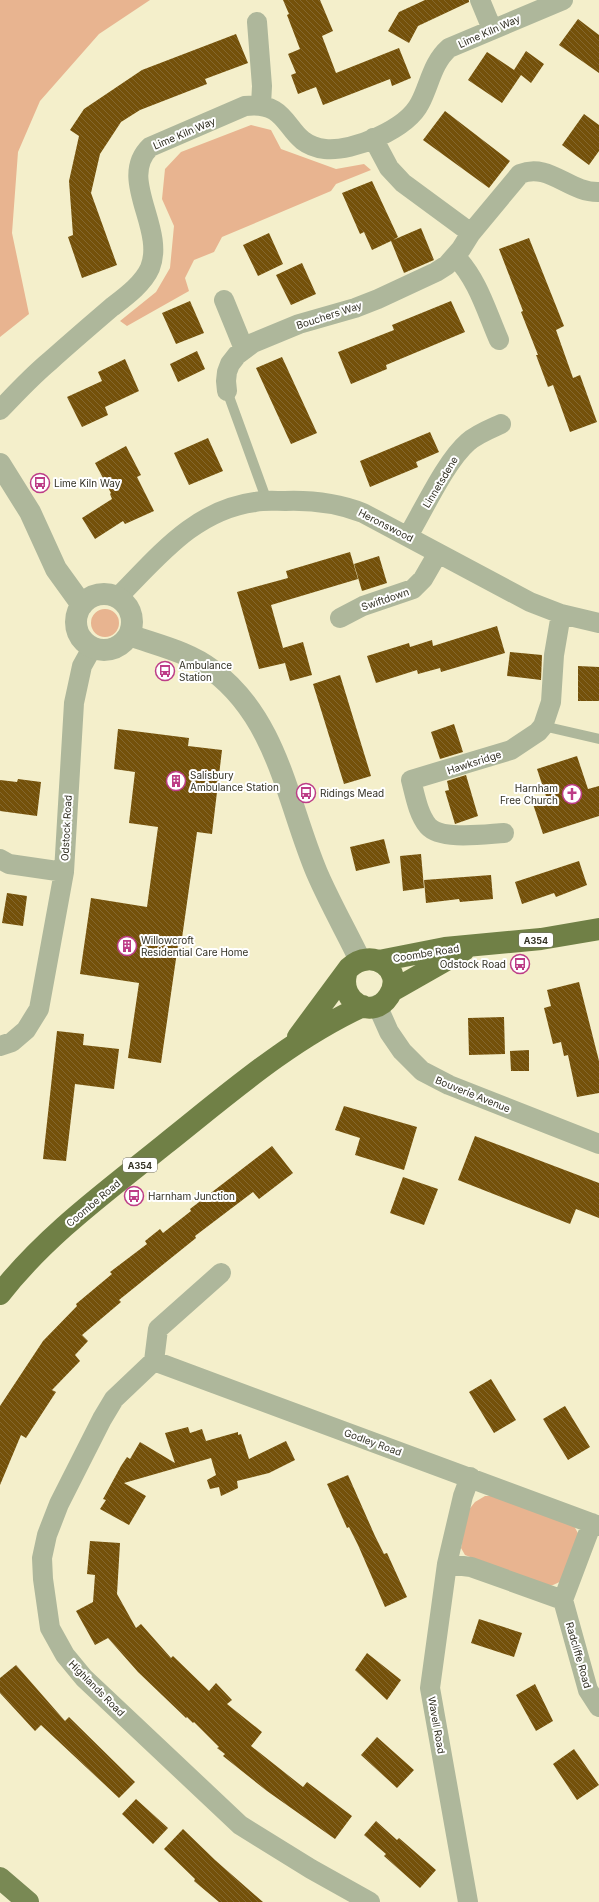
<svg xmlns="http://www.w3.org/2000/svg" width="599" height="1902" viewBox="0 0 599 1902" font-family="Inter,sans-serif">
  <defs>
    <pattern id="building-back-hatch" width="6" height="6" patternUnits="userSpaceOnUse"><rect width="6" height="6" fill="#74510a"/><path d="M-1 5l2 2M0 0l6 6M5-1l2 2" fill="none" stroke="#84672e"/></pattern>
  </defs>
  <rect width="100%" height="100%" fill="#f4efcb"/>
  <path fill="#e8b490" d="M 0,0 L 150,0 L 99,34 L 40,101 L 18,152 L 12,233 L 29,314 L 0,337 Z
    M 251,125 L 271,130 L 281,149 L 336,169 L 364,164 L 371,170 L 336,184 L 331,191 L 222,237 L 214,252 L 194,260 L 185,278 L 189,291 L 127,326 L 120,321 L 156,292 L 170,268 L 174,226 L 162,199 L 165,169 L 181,152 Z
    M91 623a14 14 0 1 1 28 0a14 14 0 1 1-28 0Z
    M 485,1496 L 496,1496 L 574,1526 L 579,1535 L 564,1580 L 553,1585 L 546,1586 L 465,1555 L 461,1548 L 467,1512 L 475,1502 Z"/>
  <path fill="url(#building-back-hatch)" d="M 283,0 L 320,0 L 333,31 L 322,36 L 336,73 L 399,48 L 411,78 L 392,86 L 390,79 L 323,105 L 316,87 L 298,94 L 291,75 L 296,73 L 288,54 L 300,49 L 287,15 L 289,14 Z
    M 425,0 L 469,0 L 469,2 L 418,26 L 409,43 L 388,31 L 399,12 Z
    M 578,19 L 599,35 L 599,73 L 559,45 Z
    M 236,34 L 248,63 L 205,79 L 207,84 L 140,110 L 121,122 L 100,154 L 91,193 L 117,265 L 82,278 L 68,237 L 73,235 L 69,181 L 79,136 L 70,130 L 84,109 L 142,70 Z
    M 526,51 L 544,64 L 531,83 L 521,75 L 502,103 L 468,80 L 487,52 L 514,70 Z
    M 445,111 L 510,161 L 489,188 L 423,140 Z
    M 584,114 L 599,125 L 599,151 L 589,165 L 562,145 Z
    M 372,181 L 398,237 L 393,240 L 421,228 L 434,260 L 404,273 L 391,241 L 372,250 L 364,232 L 360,234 L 342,193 Z
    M 269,233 L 283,264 L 258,276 L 243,245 Z
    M 529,238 L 564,326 L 556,330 L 573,378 L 580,375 L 597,422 L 570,432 L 553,385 L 548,387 L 536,355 L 538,355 L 521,312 L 523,311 L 499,249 Z
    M 302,263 L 316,294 L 291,305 L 276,275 Z
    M 190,301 L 204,333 L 176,344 L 162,313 Z
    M 451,301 L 465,332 L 386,365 L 387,369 L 351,384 L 338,352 L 394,330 L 392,325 Z
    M 197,351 L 205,369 L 178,382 L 170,364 Z
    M 282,357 L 317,433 L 291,444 L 256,368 Z
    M 125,359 L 139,391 L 105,407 L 108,415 L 82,427 L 67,397 L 102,381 L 98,372 Z
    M 430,432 L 439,452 L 416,462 L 418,467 L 370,487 L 360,461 Z
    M 208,438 L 223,471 L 189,485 L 174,453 Z
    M 126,446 L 141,475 L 137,477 L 154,511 L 125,524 L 123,521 L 95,539 L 82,518 L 112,499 L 110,494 L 111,493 L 95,463 Z
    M 350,552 L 358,579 L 271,605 L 283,648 L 303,642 L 312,675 L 290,681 L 285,663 L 259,669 L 237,592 L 288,578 L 286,571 Z
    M 379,556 L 387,583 L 362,591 L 354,564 Z
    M 497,626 L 505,653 L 441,672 L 440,668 L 418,674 L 417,670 L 376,683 L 367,656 L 409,643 L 410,647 L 432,640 L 433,646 Z
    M 510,652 L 542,655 L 541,680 L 507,676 Z
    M 578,666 L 599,667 L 599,701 L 578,701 Z
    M 340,675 L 371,776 L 344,784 L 313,684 Z
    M 454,724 L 463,752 L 440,759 L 431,732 Z
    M 118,729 L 189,738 L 188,746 L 222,750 L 212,834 L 197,832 L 182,938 L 179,938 L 161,1063 L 128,1058 L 139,983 L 80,974 L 91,898 L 147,907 L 158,827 L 129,823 L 135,772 L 114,769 Z
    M 577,756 L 588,789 L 599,786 L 599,816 L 543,834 L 533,804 L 547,799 L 537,769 Z
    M 466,775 L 478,816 L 455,824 L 445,791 L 449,790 L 447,781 Z
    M 18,779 L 41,782 L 37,816 L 0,811 L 0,780 L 17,782 Z
    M 384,839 L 390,863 L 356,871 L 350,847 Z
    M 421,854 L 424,888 L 403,891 L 400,856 Z
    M 579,861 L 587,885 L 556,897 L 554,893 L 522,904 L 515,882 Z
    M 491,875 L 493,899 L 460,902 L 459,899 L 426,903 L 424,880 Z
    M 7,893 L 27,896 L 23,926 L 2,923 Z
    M 579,982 L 599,1061 L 599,1093 L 577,1097 L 568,1055 L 564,1056 L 561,1042 L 553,1044 L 544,1008 L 551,1006 L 547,990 Z
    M 504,1017 L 505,1054 L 469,1055 L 468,1018 Z
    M 57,1031 L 84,1034 L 83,1045 L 119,1049 L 114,1089 L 75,1084 L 66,1161 L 43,1159 Z
    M 529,1050 L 529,1071 L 511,1071 L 510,1051 Z
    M 344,1106 L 417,1127 L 404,1170 L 355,1155 L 360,1138 L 335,1130 Z
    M 475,1136 L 599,1183 L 599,1218 L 576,1209 L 570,1224 L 458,1180 Z
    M 272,1146 L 293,1173 L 259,1199 L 253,1192 L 195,1236 L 196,1238 L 119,1300 L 121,1302 L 82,1335 L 88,1341 L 75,1355 L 80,1361 L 52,1390 L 56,1392 L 26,1438 L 21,1435 L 0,1485 L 0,1406 L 43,1341 L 77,1306 L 76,1304 L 112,1274 L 110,1272 L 147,1244 L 145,1241 L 160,1229 L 163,1233 L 191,1211 L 190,1209 Z
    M 403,1177 L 438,1189 L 424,1225 L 390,1213 Z
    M 491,1379 L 516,1420 L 494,1433 L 469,1392 Z
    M 565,1406 L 590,1447 L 568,1460 L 543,1419 Z
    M 188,1427 L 190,1433 L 202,1429 L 206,1441 L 238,1432 L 238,1435 L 241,1434 L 249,1459 L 286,1441 L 295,1460 L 269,1473 L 237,1481 L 238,1488 L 221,1496 L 219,1487 L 210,1489 L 207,1480 L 216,1475 L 211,1458 L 124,1483 L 146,1496 L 129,1525 L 100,1509 L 106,1500 L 103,1499 L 121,1466 L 127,1457 L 130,1459 L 140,1442 L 175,1463 L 165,1433 Z
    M 348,1475 L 375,1536 L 384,1554 L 387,1553 L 407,1597 L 385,1607 L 358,1545 L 349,1527 L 347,1528 L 327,1484 Z
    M 90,1541 L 120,1543 L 117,1594 L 136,1628 L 141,1624 L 171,1658 L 173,1656 L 209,1691 L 216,1683 L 232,1700 L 227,1704 L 262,1732 L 251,1746 L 303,1787 L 307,1782 L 352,1816 L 335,1839 L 267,1791 L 223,1756 L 225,1754 L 217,1748 L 219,1747 L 194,1722 L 193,1723 L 187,1717 L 186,1718 L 138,1672 L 108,1638 L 95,1645 L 76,1611 L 93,1602 L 95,1575 L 87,1574 Z
    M 479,1619 L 522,1633 L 514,1657 L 471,1643 Z
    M 367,1653 L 401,1680 L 387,1700 L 355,1670 Z
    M 16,1665 L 65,1721 L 69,1717 L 135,1782 L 119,1798 L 41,1725 L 35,1731 L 0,1693 L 0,1678 Z
    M 535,1684 L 553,1721 L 536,1731 L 516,1695 Z
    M 377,1737 L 414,1770 L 397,1788 L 361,1755 Z
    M 574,1749 L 599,1785 L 577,1800 L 553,1764 Z
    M 136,1799 L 168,1828 L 153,1844 L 122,1814 Z
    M 376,1821 L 397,1840 L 399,1838 L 436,1870 L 420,1888 L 384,1856 L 386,1854 L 364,1835 Z
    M 183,1829 L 215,1860 L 263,1902 L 219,1902 L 194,1881 L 195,1879 L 164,1849 Z"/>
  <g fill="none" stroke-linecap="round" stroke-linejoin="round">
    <path stroke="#aeb79b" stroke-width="10" d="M 227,391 L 267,501
      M 543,726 L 599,739"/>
    <path stroke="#aeb79b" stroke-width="20" d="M 480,0 L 492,29
      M 257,22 L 262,86 L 261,105
      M 373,138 L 389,168 L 403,183 L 471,233
      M 455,256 C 478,280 486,310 499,340
      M 224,300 L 244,349
      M 227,391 L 226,381 L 227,372 L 230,364 L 237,355 L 253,343 L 299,324 L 355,308 L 378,299 L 436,272 L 447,265 L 461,249 L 471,233 L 520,174 C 549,162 569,193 599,192
      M 0,410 C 16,393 32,376 50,361 C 70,343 91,325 112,307 C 125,297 143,284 150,268 C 166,228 117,179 150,147 L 245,106 C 295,100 282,144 325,149 C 353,152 407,129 420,103 C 430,84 432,63 449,48 L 563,0
      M 408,536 C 424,509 446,461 468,442 C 477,434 490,429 501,424
      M 117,598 C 158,557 194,510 255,502 C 265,500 275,501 285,501 C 313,500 337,503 363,513 L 530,602 L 561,614 L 599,623
      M 340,618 L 363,606 L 413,589 L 423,579 L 438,553
      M 504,833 C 486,834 441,841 428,826 C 418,814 415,795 411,780 L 511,750 L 538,732 L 543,726 L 551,702 L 554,655 L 561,614
      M 0,859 L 9,864 L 64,872
      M 377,1005 L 389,1032 L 402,1051 L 422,1071 L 449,1085 L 599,1144
      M 0,1046 L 12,1042 L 26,1030 L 39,1009 L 64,872 L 74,703 L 82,666 L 92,648
      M 221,1273 L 158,1329 L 154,1361 L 114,1399 L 102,1419 L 59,1504 L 47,1535 L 42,1558 L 43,1579 L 50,1628 L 65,1655 L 84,1678 L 240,1825 L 311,1869 L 370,1902
      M 154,1361 L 599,1526
      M 447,1564 L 471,1567 L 563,1600 L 592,1523
      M 563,1600 L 588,1690 L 599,1707
      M 468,1902 L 430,1688 L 447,1564 L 463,1496 L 470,1477"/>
    <path stroke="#aeb79b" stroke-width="22" d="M 0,464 L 30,512 L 56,569 L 82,605
      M76 622a28 28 0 1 1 56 0a28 28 0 1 1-56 0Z
      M 129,635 C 157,645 189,652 212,670 C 278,719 287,802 317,873 C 330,903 346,931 360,960"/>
    <path stroke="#798954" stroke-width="22" d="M 0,1878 L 28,1902"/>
    <path stroke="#708046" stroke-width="22" d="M 379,961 L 445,948 L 541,939 L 599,929
      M 392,991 L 464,950
      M 298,1037 L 349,968 C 372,946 406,970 389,996 C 373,1021 339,1002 346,974
      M 0,1294 C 45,1236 107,1191 164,1145 C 227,1095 289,1040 363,1006"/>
  </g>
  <defs>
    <g id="bus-ring" transform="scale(1)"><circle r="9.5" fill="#fff" stroke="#bd3d87" stroke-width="1.5"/><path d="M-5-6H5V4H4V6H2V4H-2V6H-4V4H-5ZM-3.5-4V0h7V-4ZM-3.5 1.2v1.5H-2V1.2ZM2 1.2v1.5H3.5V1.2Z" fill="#bd3d87"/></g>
    <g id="building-ring" transform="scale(1)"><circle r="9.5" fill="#fff" stroke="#bd3d87" stroke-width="1.5"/><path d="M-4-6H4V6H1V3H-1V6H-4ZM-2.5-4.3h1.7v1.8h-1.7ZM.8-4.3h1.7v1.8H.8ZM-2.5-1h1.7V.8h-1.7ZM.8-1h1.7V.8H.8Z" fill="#bd3d87"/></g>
    <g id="church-ring" transform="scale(1)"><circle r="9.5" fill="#fff" stroke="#bd3d87" stroke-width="1.5"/><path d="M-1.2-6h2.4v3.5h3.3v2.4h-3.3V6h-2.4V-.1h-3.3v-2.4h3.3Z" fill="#bd3d87"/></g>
  </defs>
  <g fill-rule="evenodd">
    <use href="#bus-ring" x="40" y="483"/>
    <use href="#bus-ring" x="165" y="671"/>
    <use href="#building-ring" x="176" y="781"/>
    <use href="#bus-ring" x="306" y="793"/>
    <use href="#church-ring" x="572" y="794"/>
    <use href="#building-ring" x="127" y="946"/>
    <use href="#bus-ring" x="520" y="964"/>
    <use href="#bus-ring" x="134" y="1196"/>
  </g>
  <g text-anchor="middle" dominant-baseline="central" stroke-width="4" stroke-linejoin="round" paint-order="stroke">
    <g fill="#fff" stroke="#706e65" stroke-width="1">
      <rect x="519" y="933" width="34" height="14" rx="3"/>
      <rect x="123" y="1158" width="34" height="14" rx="3"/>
    </g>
    <g font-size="9" font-weight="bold" fill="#323023">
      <text x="536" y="940">A354</text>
      <text x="140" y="1165">A354</text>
    </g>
    <g font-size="10" fill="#323023" stroke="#fff">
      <text transform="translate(489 31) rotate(-24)">Lime Kiln Way</text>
      <text transform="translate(184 133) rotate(-23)">Lime Kiln Way</text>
      <text transform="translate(329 315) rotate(-18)">Bouchers Way</text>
      <text transform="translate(440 482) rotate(-59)">Linnetsdene</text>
      <text transform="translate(386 525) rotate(27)">Heronswood</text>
      <text transform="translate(385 599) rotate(-19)">Swiftdown</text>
      <text transform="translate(474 762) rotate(-18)">Hawksridge</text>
      <text transform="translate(66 828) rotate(-87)">Odstock Road</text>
      <text transform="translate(426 953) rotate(-9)">Coombe Road</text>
      <text transform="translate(473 1094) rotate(22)">Bouverie Avenue</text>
      <text transform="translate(93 1203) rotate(-40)">Coombe Road</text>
      <text transform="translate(373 1442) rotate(20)">Godley Road</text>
      <text transform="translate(579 1655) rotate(74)">Radcliffe Road</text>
      <text transform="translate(97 1688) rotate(45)">Highlands Road</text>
      <text transform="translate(437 1725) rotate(80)">Wavell Road</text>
    </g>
    <g font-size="10" fill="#323023" stroke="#fff" text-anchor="start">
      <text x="54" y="483">Lime Kiln Way</text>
      <text x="179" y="665">Ambulance<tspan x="179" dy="12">Station</tspan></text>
      <text x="190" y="775">Salisbury<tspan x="190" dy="12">Ambulance Station</tspan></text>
      <text x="558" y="788" text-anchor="end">Harnham<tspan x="558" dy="12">Free Church</tspan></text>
      <text x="320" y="793">Ridings Mead</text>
      <text x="141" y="940">Willowcroft<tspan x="141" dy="12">Residential Care Home</tspan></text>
      <text x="506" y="964" text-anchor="end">Odstock Road</text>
      <text x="148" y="1196">Harnham Junction</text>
    </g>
  </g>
</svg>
